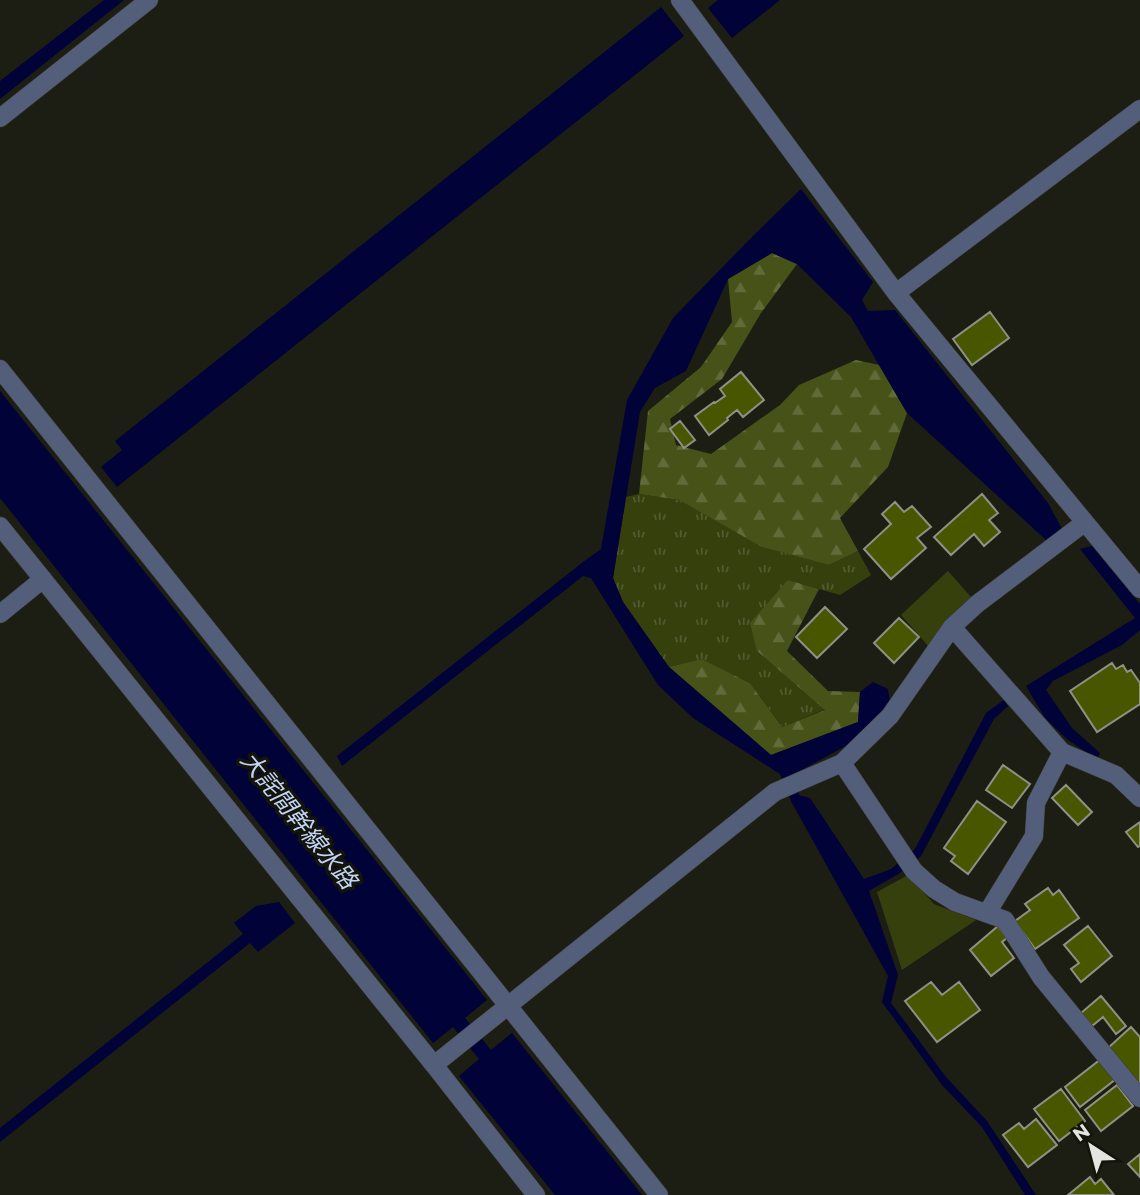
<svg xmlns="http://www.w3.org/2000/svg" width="1140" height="1195" viewBox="0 0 1140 1195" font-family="Montserrat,'Noto Sans JP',sans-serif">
  <defs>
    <pattern id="grass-tufts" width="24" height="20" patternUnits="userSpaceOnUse" patternTransform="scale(1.75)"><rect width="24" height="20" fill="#36400d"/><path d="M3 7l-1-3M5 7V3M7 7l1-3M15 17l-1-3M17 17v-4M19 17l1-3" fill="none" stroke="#535b30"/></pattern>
    <pattern id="forest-firs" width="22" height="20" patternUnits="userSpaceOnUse" patternTransform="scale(1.75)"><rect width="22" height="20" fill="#465218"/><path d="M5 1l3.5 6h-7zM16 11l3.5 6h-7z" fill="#616b39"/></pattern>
  </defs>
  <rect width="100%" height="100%" fill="#1c1e14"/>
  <path fill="url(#grass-tufts)" d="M 639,494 L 679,500 L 763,547 L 829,565 L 858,551 L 871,575 L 840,595 L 788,580 L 757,651 L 826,709 L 782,727 L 750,683 L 702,659 L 669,667 L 623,602 L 613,578 L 626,497 Z"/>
  <path fill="url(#forest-firs)" d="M 772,253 L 797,264 L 761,313 L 722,379 L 670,419 L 676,445 L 711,454 L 780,405 L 799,385 L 856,360 L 879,365 L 907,413 L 888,467 L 840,518 L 858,551 L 829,565 L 762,547 L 679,500 L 639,494 L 648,411 L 701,367 L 732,322 L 728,279 Z
    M 788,580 L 819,589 L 787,651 L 828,691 L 860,692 L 858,722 L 771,755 L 669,667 L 702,659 L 750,683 L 782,727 L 825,710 L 757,651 L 750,623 Z"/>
  <path fill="#36400d" d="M 948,571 L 971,597 L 929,647 L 901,615 Z
    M 908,875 L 934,904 L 976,920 L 902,970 L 877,892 Z"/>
  <path fill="#010238" d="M 104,0 L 124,0 L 0,99 L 0,81 Z
    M 718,0 L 780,0 L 732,38 L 708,8 Z
    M 661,7 L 684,36 L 117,487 L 101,467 L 122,450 L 115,441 Z
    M 801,189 L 873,282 L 862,300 L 868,311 L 895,310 L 1048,503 L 1062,529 L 1046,540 L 907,413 L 851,317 L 797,264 L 772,253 L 728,279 L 686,371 L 655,388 L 640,412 L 613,578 L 623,602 L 669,667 L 771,755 L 858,722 L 860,692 L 873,682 L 888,689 L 890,702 L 855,741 L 794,774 L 799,795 L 810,798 L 864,879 L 891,869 L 915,849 L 986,713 L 1004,700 L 1008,706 L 994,719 L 921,856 L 900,873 L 869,891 L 898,975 L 891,1003 L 946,1077 L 987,1121 L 1036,1195 L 1025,1195 L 982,1127 L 942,1085 L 882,1002 L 888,976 L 792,803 L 780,774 L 693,718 L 658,685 L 591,578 L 583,576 L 342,766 L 337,756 L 583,562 L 601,549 L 627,400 L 673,318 L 747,242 Z
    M 0,391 L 487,1000 L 465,1018 L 491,1050 L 512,1033 L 642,1195 L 555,1195 L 459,1076 L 479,1059 L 453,1027 L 433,1043 L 0,498 Z
    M 1092,546 L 1140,604 L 1140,630 L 1122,645 L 1053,681 L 1046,690 L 1072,728 L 1100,753 L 1097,759 L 1068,740 L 1045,718 L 1026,686 L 1135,618 L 1080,549 Z
    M 279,902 L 295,923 L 258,952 L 250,943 L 0,1142 L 0,1128 L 243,934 L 234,923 L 256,906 Z"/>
  <path fill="#485600" stroke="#8e9185" stroke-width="2" d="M 990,312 L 1009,338 L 972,365 L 953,339 Z
    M 741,372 L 764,400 L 743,417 L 737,410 L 727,418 L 728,420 L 709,435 L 695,416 L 714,402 L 715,403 L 725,396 L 720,389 Z
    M 680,421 L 695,440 L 684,448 L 670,429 Z
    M 982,494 L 998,513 L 989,520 L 1000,532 L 984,546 L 974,534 L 951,555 L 934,537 Z
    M 895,502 L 904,512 L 912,506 L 931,527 L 917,538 L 926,548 L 891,579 L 864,549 L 891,524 L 882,514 Z
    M 825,607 L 847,629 L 817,658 L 796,637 Z
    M 899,618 L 919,637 L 894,663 L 874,643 Z
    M 1112,663 L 1116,669 L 1123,665 L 1127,672 L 1131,670 L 1140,683 L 1140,704 L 1097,732 L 1070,691 Z
    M 1003,765 L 1030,784 L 1012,808 L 986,790 Z
    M 1066,785 L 1092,812 L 1078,825 L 1052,798 Z
    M 977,801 L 1006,822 L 968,874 L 951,861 L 955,856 L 944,848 Z
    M 1140,822 L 1140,846 L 1138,847 L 1126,832 Z
    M 1048,888 L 1053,895 L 1059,890 L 1079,918 L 1035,949 L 1015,921 L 1030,910 L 1025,904 Z
    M 998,926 L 1007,938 L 1002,942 L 1014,958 L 991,976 L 970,950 Z
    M 1088,926 L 1112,956 L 1081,982 L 1071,969 L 1079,963 L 1064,945 Z
    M 931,982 L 942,995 L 959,982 L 980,1010 L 937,1042 L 905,1001 Z
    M 1101,996 L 1126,1026 L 1116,1034 L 1103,1017 L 1092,1026 L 1081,1013 Z
    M 1131,1027 L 1140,1037 L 1140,1085 L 1108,1048 Z
    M 1101,1059 L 1116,1079 L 1080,1107 L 1065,1087 Z
    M 1117,1085 L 1133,1106 L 1101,1131 L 1085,1110 Z
    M 1061,1089 L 1085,1121 L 1059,1141 L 1034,1109 Z
    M 1036,1119 L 1057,1145 L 1028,1167 L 1003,1135 L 1019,1123 L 1024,1129 Z
    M 1140,1154 L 1140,1177 L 1128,1164 Z
    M 1090,1177 L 1095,1184 L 1101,1179 L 1114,1195 L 1068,1195 Z"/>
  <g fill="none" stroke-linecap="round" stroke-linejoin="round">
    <g stroke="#383a30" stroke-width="19">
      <path id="minor" d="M 680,0 L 896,293 L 1140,589
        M 0,118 L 149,0
        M 896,293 L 1140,109
        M 0,369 L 659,1195
        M 0,526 L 434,1065
        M 0,614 L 43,579
        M 952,627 L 1062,752 L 1116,775 L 1140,798
        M 842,763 L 914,871 L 934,889 L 955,902 L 1005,920 L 1041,977 L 1140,1098
        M 987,913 L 1034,836 L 1036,803 L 1062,752
        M 536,1195 L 434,1065 L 775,792 L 842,763 L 890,716 L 952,627 L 977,604 L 1084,523"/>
    </g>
    <use href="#minor" stroke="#535f7a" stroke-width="18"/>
  </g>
  <g text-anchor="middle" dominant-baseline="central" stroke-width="7" stroke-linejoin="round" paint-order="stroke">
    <g font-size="24" font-style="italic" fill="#c4d4f8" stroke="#13150b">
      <text transform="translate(299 820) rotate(51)">大詫間幹線水路</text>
    </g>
  </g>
  <g transform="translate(1091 1146) rotate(324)" stroke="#13150b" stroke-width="5" paint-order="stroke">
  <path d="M0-5L12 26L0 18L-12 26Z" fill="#e3e5de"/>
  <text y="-10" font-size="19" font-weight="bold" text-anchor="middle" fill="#e3e5de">N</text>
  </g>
</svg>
